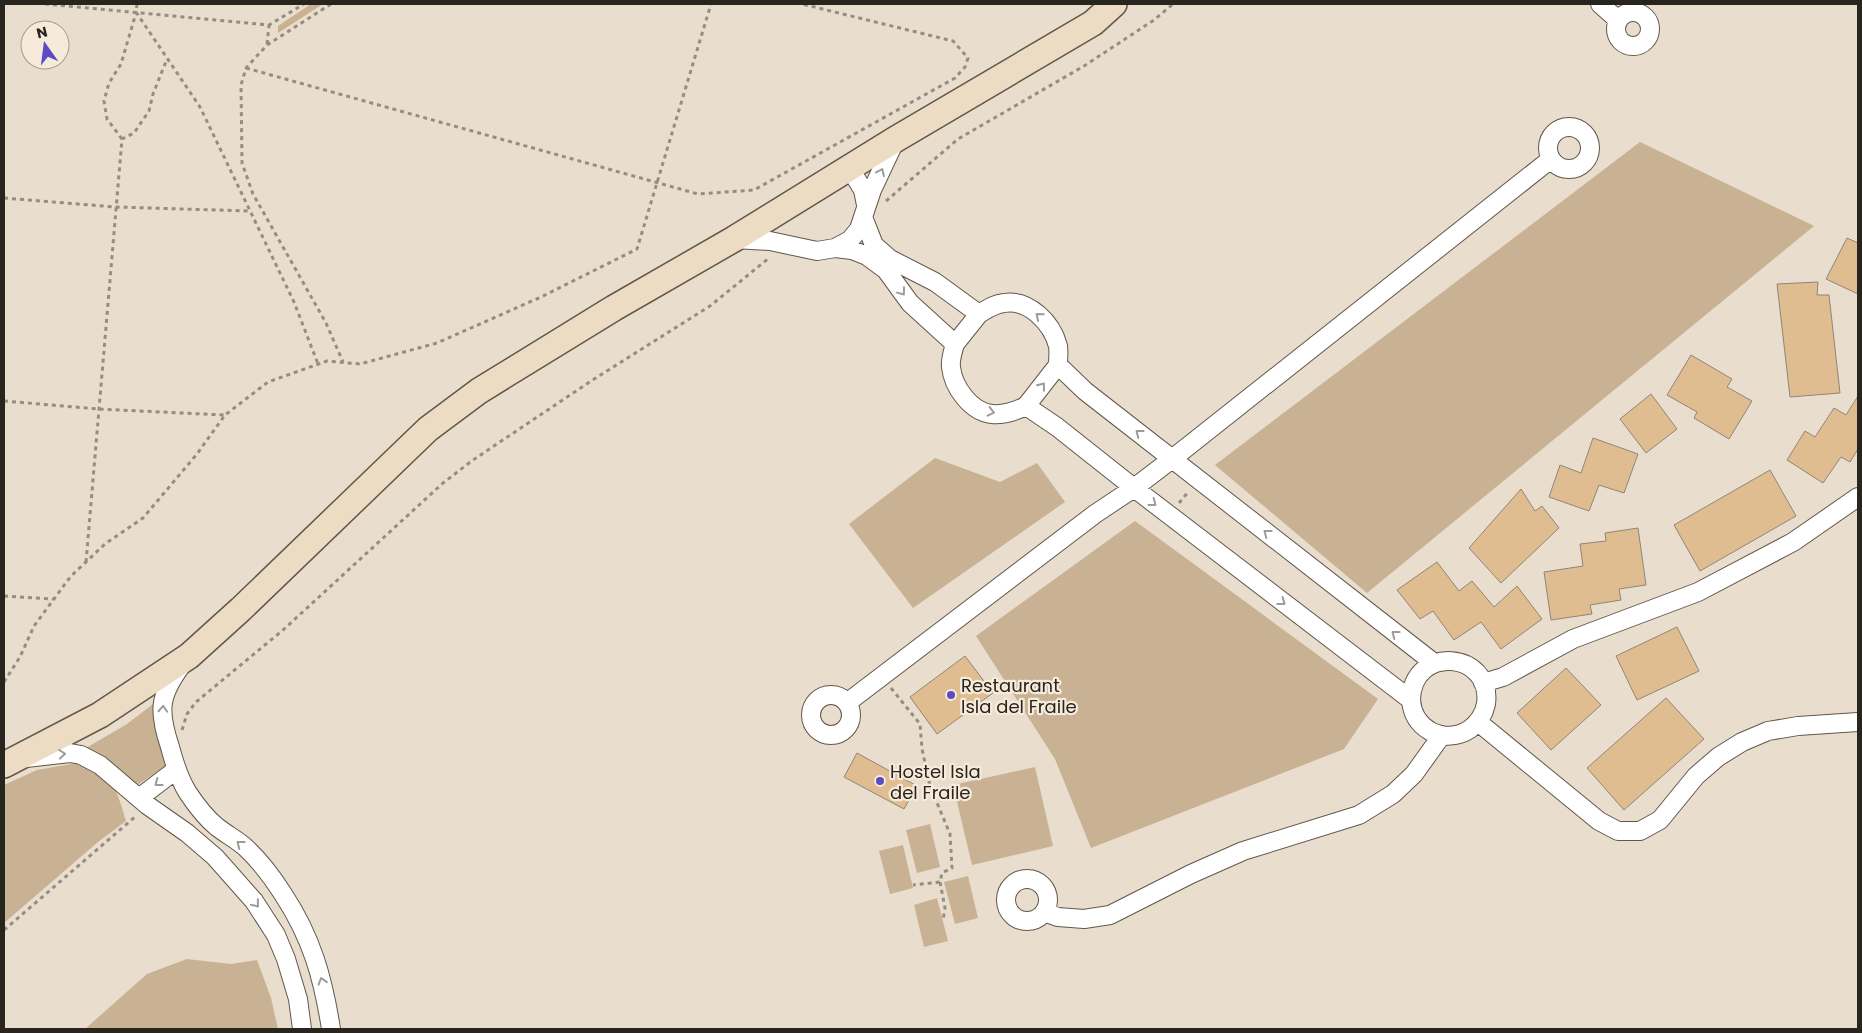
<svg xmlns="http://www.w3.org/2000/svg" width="1862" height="1033" viewBox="0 0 1862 1033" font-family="Poppins,sans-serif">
  <rect width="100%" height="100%" fill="#e9ddce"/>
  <path fill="#c9b193" d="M 311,4 L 323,4 L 278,33 L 278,26 Z
    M 1640,142 L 1814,226 L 1367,593 L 1215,465 Z
    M 935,458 L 1000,482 L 1037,463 L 1065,502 L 913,608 L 849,524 Z
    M 1135,521 L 1378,699 L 1344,749 L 1091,848 L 1055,759 L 976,636 Z
    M 153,704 L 168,764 L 136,786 L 102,757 L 86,748 L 127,724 Z
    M 77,763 C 112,775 116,786 126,821 L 98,842 L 4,923 L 4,785 L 37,770 Z
    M 1035,767 L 1053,846 L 972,865 L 953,785 Z
    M 930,824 L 940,867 L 917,873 L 906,830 Z
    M 903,845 L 913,888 L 890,894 L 879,851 Z
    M 968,876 L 978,918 L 955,924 L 944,882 Z
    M 937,898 L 948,941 L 924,947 L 914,905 Z
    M 187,959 L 231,964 L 257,960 L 271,998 L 278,1029 L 85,1029 L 147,974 Z"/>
  <path fill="#dfbd91" stroke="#908578" d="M 1847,238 L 1858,243 L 1858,294 L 1826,279 Z
    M 1818,282 L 1817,295 L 1829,295 L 1840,393 L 1790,397 L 1777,284 Z
    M 1691,355 L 1732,379 L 1727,387 L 1752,401 L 1729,439 L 1694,418 L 1697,412 L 1667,395 Z
    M 1651,394 L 1677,429 L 1646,453 L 1620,419 Z
    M 1858,396 L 1858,449 L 1850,462 L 1841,457 L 1823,483 L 1787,460 L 1805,431 L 1815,437 L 1834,408 L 1846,415 Z
    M 1593,438 L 1638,454 L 1624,493 L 1599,485 L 1589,511 L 1549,497 L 1560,465 L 1581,473 Z
    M 1770,470 L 1796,516 L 1700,571 L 1674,525 Z
    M 1521,489 L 1535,511 L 1542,506 L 1559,528 L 1501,583 L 1469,548 Z
    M 1638,528 L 1646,585 L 1619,589 L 1621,600 L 1590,605 L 1592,614 L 1551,620 L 1544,572 L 1583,566 L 1580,544 L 1606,541 L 1605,533 Z
    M 1437,562 L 1459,591 L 1472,581 L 1494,607 L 1517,586 L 1542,619 L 1501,649 L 1481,622 L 1454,640 L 1433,611 L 1420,619 L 1397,590 Z
    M 1677,627 L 1699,671 L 1637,700 L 1616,656 Z
    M 965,656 L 993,693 L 937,734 L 910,697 Z
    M 1566,668 L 1601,705 L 1551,750 L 1517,713 Z
    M 1666,698 L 1704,739 L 1624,810 L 1587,768 Z
    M 857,753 L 917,786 L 904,809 L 844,777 Z"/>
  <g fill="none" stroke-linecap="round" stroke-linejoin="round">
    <g stroke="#61574a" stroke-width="20">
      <path id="minor" d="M 1600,4 L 1618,20
        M1616 29a17 17 0 1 1 34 0a17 17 0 1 1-34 0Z
        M1548 148a21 21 0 1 1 42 0a21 21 0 1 1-42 0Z
        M 849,167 L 863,190 L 866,205
        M 863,217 L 874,245 L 890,259 L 935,282 L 979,314 C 987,309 994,304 1004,303 C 1029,299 1052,323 1058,346 C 1059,352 1058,359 1058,365 L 1085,391 L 1434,663
        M 734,239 L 770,241 L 817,251 L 835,248 L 850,240 L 859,229 L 872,190 L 896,139
        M 835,248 L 852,250 L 867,256 L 886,270 L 910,303 L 955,344 C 953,351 950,360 951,367 C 953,387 971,412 992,414 C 1004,415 1016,411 1026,406 L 1057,427 L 1134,488 L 1411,700 C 1412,713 1418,724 1430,731 C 1443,738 1458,737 1470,729 C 1478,723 1484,714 1486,704 C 1493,651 1412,644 1411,700
        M 955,344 L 979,314
        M 1026,406 L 1058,365
        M 181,666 C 159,696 158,711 170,747 C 174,762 179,779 188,793 C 196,805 206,818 217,827 C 226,834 237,840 245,847 C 259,860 273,878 283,894 C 312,938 323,978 331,1029
        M 1483,683 L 1503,677 L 1573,639 L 1698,592 L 1793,542 L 1858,497
        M811 715a20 20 0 1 1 40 0a20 20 0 1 1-40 0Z
        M 848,702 L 1095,514 L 1134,488 L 1172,459 L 1551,159
        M 1478,722 L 1599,821 L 1618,831 L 1640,831 L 1660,820 L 1696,776 L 1718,757 L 1742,742 L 1768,731 L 1798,726 L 1858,722
        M 26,758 L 70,753 L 81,755 L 100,765 L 147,805 L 187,833 L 215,857 L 254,901 L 276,935 L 286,959 L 298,999 L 302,1029
        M 139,798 L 177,769
        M1006 900a21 21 0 1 1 42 0a21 21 0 1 1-42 0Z
        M 1044,912 L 1058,917 L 1084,919 L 1110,915 L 1191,874 L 1243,851 L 1359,815 L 1393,794 L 1414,774 L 1442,735"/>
    </g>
    <g stroke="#61574a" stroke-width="28">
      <path id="secondary" d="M 4,765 L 100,715 L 189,656 L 241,609 L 428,429 L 479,391 L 614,308 L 734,239 L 896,139 L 1093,23 L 1114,4"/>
    </g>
    <path stroke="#968d82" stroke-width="3" stroke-dasharray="4 4" stroke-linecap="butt" d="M 45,4 L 269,25 L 304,4
      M 137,4 L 136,12 L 200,107 L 294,302 L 318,364
      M 331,4 L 267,45 L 246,68 L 241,85 L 242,163 L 253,194 L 326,323 L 343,362
      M 267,44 L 269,25
      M 246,68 L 698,194 L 754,190 L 955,78 L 965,67 L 968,58 L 953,41 L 802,4
      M 122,139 L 107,119 L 104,101 L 109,83 L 121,64 L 136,13
      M 4,198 L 115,207 L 250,211
      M 886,201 L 958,139 L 1084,66 L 1154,20 L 1173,4
      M 4,401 L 98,409 L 224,415
      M 1179,503 L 1189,491
      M 86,562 L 122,139 L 134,133 L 149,111 L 153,94 L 167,59
      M 4,596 L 53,599
      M 4,682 L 20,657 L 34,626 L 71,576 L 105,544 L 143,518 L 197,454 L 225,415 L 268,382 L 327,361 L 360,364 L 437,343 L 541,297 L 637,249 L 711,4
      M 891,688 L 920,724 L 922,749 L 930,786 L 950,834 L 952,868 L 942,873 L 940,882 L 913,885
      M 182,730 L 187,714 L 196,702 L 283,630 L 443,483 L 473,460 L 591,381 L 710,306 L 769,258
      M 940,882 L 945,908 L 943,920
      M 4,930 L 136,816"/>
    <use href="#minor" stroke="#fff" stroke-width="18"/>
    <use href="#secondary" stroke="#ecdcc3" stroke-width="25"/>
  </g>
  <defs><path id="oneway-chevron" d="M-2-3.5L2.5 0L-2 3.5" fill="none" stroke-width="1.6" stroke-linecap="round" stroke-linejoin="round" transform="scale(1.25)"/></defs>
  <g stroke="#9e9c9a">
    <use href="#oneway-chevron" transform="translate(881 172) rotate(-65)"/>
    <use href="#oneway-chevron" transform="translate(902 292) rotate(53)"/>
    <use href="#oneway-chevron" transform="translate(1039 316) rotate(-140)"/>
    <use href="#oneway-chevron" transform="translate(1042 386) rotate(-52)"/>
    <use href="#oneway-chevron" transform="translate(991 412) rotate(13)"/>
    <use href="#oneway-chevron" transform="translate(1139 433) rotate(-142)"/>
    <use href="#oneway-chevron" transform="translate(1153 503) rotate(37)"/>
    <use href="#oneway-chevron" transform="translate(1267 533) rotate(-142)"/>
    <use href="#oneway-chevron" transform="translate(1282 602) rotate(37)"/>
    <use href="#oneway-chevron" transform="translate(1395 634) rotate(-142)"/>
    <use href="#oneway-chevron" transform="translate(163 709) rotate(-87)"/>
    <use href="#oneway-chevron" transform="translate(62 754) rotate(-5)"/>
    <use href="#oneway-chevron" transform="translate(158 783) rotate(143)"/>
    <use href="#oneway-chevron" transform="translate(240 844) rotate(-142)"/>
    <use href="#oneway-chevron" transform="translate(256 904) rotate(51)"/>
    <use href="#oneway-chevron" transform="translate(322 981) rotate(-107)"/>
  </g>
  <g fill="#5a4bc4" stroke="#f6eadb" stroke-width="2">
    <circle cx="951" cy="695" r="5"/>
    <circle cx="880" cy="781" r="5"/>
  </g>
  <g text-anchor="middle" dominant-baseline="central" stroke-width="4.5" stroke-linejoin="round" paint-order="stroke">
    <g font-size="18" fill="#28241e" stroke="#f6eadb" text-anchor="start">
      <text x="961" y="685">Restaurant<tspan x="961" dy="21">Isla del Fraile</tspan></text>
      <text x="890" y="771">Hostel Isla<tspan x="890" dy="21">del Fraile</tspan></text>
    </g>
  </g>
  <rect width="1862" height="1033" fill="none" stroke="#28241e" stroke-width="10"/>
  <g transform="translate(45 45) rotate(346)"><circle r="24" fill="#f6eadb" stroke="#a49b8f"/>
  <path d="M0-4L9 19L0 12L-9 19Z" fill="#5a4bc4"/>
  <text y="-8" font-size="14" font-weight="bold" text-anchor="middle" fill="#28241e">N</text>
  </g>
</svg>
